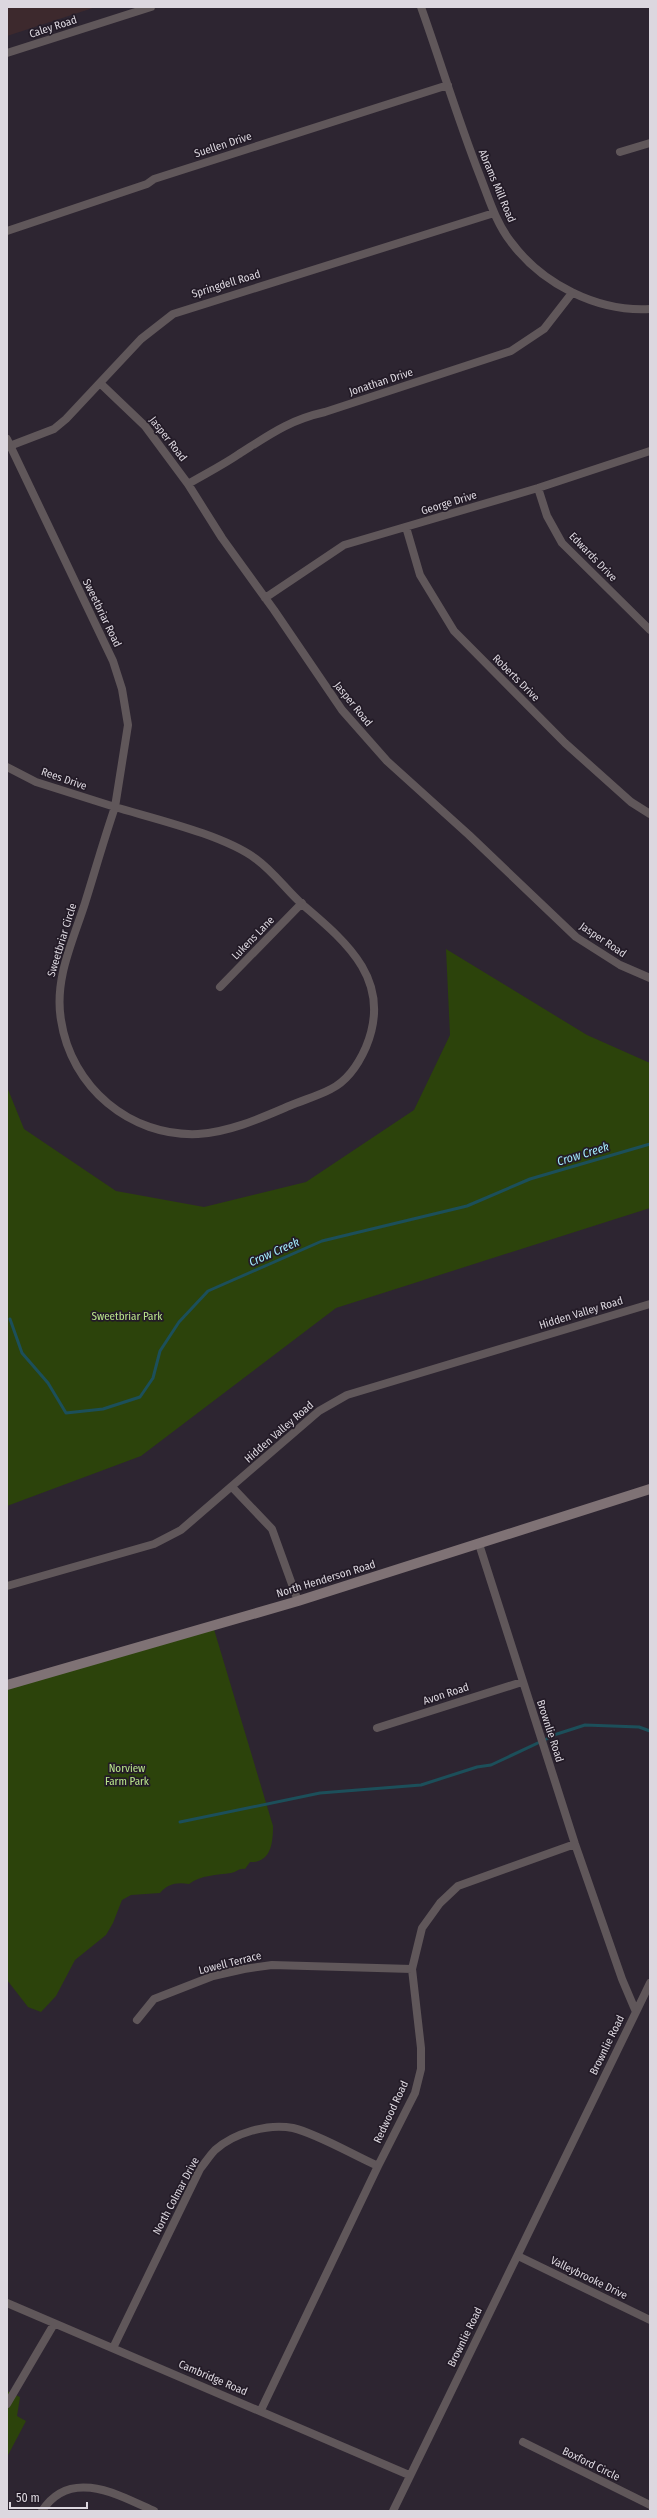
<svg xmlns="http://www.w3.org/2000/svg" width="657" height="2518" viewBox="0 0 657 2518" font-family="'Fira Sans Condensed',sans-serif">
  <rect width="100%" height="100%" fill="#2d2531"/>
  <path fill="#3d292d" d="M 7,7 L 96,7 L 7,36 Z"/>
  <path fill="#2c430b" d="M 446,949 L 587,1035 L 650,1063 L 650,1208 L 336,1308 L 141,1456 L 7,1506 L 7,1087 L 24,1129 L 116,1191 L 204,1207 L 306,1182 L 414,1110 L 450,1035 Z
    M 213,1626 L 273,1826 C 273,1843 271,1863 250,1862 L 245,1869 C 239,1868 237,1872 231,1873 C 217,1875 201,1875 189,1884 C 176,1882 168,1884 160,1893 L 131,1895 L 122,1900 L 113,1923 L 106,1935 L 75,1960 L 56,1996 L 41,2012 L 28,2007 L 7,1980 L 7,1686 Z
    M 7,2391 L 20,2397 L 17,2416 L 26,2421 L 7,2457 Z"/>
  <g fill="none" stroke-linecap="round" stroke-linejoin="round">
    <path stroke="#1c4f5a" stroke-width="3" d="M 10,1319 L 22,1353 L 48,1383 L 66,1413 L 103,1409 L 140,1397 L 153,1378 L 160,1351 L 179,1322 L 208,1291 L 322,1241 L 467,1206 L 530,1179 L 650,1144
      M 180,1822 L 320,1793 L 421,1785 L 477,1767 L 491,1765 L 557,1734 L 585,1725 L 639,1727 L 650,1731"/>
    <path stroke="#60575a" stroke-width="8" d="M 421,7 C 441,63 458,120 480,176 C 489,199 496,223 511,242 C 542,284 597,312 650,309
      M 7,53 L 151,7
      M 620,152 L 650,143
      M 7,231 L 147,184 L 154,179 L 448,85
      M 101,384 L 145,426 L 188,484 L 222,538 L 274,610 L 342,710 L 387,761 L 469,835 L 576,937 L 620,965 L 650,978
      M 7,439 L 113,661 L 122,689 L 128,725 L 115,807 L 36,782 L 7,767
      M 7,447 L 54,429 L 66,419 L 141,339 L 173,314 L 494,213
      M 188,484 C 205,474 223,465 239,454 C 269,435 289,420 325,412 L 511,351 L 544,329 L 572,293
      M 538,488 L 547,516 L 562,543 L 650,630
      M 406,527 L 420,575 L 454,631 L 565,743 L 631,802 L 650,814
      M 265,598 L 344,545 L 538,488 L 650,451
      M 115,807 C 155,819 224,835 256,859 C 274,872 287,891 303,905 C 349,944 393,982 366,1047 C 359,1063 347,1081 331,1089 C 318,1096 303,1100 289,1106 C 261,1118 230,1132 198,1134 C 130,1137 71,1087 61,1020 C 54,979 73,941 85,903 C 95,871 104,839 115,807 Z
      M 220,987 L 302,903
      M 232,1487 L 272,1529 L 298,1601
      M 7,1586 L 154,1544 L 181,1530 L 319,1411 L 347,1395 L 650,1304
      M 377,1728 L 522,1682
      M 636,2012 L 650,1983
      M 137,2020 L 154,1999 L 213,1976 L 244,1969 L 272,1965 L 412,1969
      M 518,2256 L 650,2320
      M 7,2303 L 409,2475
      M 113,2348 L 200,2169 C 205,2163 210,2155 215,2150 C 234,2133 268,2123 293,2128 C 318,2134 353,2155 378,2166
      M 7,2404 L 54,2324
      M 261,2410 L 378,2166 L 415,2093 L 421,2069 L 421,2048 L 412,1969 L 422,1928 L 440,1903 L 458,1886 L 575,1844
      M 523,2442 L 650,2505
      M 42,2511 C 70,2467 119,2495 154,2511
      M 393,2511 L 636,2012 L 622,1979 L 575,1844 L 479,1544"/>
    <path stroke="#7f7275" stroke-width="10" d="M 7,1685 L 298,1601 L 650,1489"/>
  </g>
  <g text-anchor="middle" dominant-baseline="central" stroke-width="3.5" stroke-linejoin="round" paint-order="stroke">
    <g font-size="11" fill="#dcd7df" stroke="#231b27">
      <text transform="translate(53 27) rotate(-18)">Caley Road</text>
      <text transform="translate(223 145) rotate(-18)">Suellen Drive</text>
      <text transform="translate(497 186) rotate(67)">Abrams Mill Road</text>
      <text transform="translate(226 284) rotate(-17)">Springdell Road</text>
      <text transform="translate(381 382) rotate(-18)">Jonathan Drive</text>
      <text transform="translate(168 439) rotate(52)">Jasper Road</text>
      <text transform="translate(449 503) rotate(-17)">George Drive</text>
      <text transform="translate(593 557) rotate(46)">Edwards Drive</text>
      <text transform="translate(102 613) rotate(64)">Sweetbriar Road</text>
      <text transform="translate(516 678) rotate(45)">Roberts Drive</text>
      <text transform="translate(353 704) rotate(51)">Jasper Road</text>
      <text transform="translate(64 779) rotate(19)">Rees Drive</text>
      <text transform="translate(253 938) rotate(-46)">Lukens Lane</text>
      <text transform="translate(62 940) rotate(-73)">Sweetbriar Circle</text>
      <text transform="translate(603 940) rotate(34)">Jasper Road</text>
      <text transform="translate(581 1313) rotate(-17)">Hidden Valley Road</text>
      <text transform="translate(279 1432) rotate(-41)">Hidden Valley Road</text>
      <text transform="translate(326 1579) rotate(-17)">North Henderson Road</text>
      <text transform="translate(446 1694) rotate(-18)">Avon Road</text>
      <text transform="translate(550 1731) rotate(72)">Brownlie Road</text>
      <text transform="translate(230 1963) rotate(-14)">Lowell Terrace</text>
      <text transform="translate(607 2045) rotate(-64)">Brownlie Road</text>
      <text transform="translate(391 2112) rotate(-65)">Redwood Road</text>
      <text transform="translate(176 2196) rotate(-62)">North Colmar Drive</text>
      <text transform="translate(589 2278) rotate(26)">Valleybrooke Drive</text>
      <text transform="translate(465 2337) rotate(-64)">Brownlie Road</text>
      <text transform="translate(213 2378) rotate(23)">Cambridge Road</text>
      <text transform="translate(591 2464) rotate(26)">Boxford Circle</text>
    </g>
    <g font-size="11" fill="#bae58c" stroke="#231b27">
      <text x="127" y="1316">Sweetbriar Park</text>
      <text x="127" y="1768">Norview<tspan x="127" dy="13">Farm Park</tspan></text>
    </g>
    <g font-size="12" font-style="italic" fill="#a2e9fb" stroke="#231b27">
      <text transform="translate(583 1154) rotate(-17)">Crow Creek</text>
      <text transform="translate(274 1252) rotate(-24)">Crow Creek</text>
    </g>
  </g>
  <rect width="657" height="2518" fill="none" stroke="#dcd7df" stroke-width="16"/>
  <path d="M10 2502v6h77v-6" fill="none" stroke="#dcd7df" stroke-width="2"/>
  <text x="16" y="2502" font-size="12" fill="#dcd7df" stroke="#231b27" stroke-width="3" paint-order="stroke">50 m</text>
</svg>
